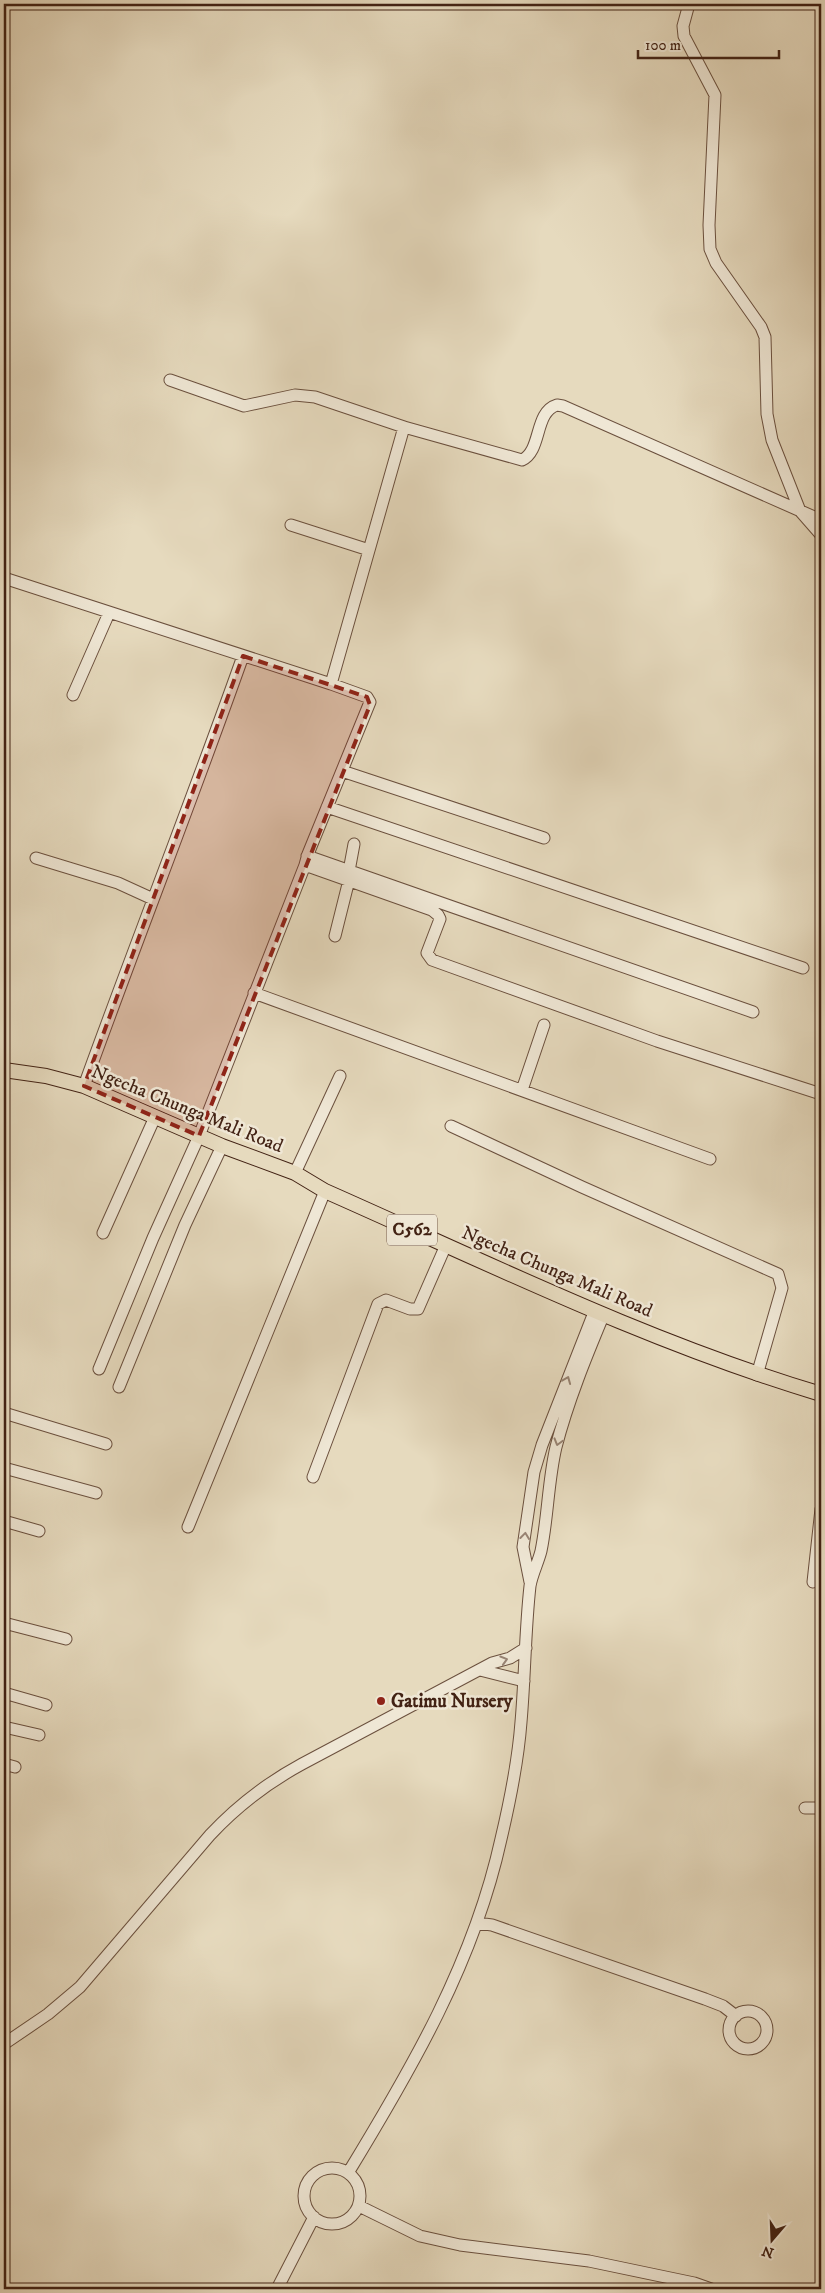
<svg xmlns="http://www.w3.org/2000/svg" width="825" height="2293" viewBox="0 0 825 2293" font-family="'IM FELL DW Pica',serif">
  <rect width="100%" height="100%" fill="#e6dabe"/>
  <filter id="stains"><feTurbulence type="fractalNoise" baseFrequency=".004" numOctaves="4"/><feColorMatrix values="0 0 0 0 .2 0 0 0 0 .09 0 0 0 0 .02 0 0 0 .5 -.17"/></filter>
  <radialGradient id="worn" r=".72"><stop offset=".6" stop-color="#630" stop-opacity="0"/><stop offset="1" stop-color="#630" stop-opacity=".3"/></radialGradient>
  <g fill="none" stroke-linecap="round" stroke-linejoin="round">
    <g stroke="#6b503e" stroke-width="13">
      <path id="minor" d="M 689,4 L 683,26 L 684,36 L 715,95 L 709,225 L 710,249 L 716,263 L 761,327 L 765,337 L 767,414 L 772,440 L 800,511 L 821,535
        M 170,380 L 244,406 L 295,395 L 315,397 L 404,427
        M 291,525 L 369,550
        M 4,578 L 331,684 L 367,697 L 370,702 L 308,854 L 305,865 L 199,1136 L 153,1238 L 99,1369
        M 331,684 L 404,427 L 522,460 C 542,451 534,412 557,405 L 563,406 L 821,520
        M 73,695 L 109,613
        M 342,771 L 544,838
        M 327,807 L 803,968
        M 307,856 L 753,1012
        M 36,858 L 118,883 L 153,899
        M 305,865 L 432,910 L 438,915 L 440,919 L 427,953 L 432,960 L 657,1041 L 821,1094
        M 349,871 L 354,844
        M 335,936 L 349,880
        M 254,993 L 710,1159
        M 84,1086 C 136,942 192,800 243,656
        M 522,1090 L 544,1025
        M 451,1126 L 582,1187 L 778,1274 L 782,1288 L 757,1375
        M 295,1173 L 340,1076
        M 103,1233 L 155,1117
        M 119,1387 L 185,1225 L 222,1146
        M 4,1413 L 106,1444
        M 4,1468 L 96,1493
        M 313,1477 L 378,1304 L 386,1300 L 410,1309 L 418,1309 L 446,1245
        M 4,1521 L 39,1531
        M 188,1527 L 325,1191
        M 530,1582 L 523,1547 L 534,1472 L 542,1445 L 595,1310
        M 813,1582 L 821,1509
        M 4,1623 L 66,1639
        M 480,1670 L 524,1681
        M 4,1693 L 46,1705
        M 4,1727 L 39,1735
        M 4,1764 L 15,1767
        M 805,1808 L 821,1808
        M 477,1923 L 492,1925 L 705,1999 L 723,2006 L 736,2016
        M729 2030a19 19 0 1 1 38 0a19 19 0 1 1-38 0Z
        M 4,2044 L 48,2014 L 80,1987 L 210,1835 C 237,1806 267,1783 302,1764 L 492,1663 L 510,1658 L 526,1648
        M304 2196a28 28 0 1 1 56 0a28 28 0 1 1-56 0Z
        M 348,2173 C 412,2068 474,1962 501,1839 C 510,1801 518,1762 521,1722 C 525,1677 525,1631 530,1586 C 532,1574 538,1563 541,1551 C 548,1517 548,1481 556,1447 C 568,1401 586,1357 604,1314
        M 359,2206 L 420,2236 L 460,2245 L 589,2261 L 694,2283 L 711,2289
        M 277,2289 L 314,2217"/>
    </g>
    <g stroke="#422214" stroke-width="16">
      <path id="major" d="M 4,1070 L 46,1076 L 84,1086 L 222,1146 L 295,1173 L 325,1191 C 488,1263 650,1343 821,1394"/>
    </g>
    <use href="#minor" stroke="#efe7d5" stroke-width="11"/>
    <use href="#major" stroke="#e6dabe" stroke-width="14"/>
  </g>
  <defs><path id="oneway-chevron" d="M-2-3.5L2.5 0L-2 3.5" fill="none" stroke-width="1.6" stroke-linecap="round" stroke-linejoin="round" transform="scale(1.25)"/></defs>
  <g stroke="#988474">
    <use href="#oneway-chevron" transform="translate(567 1380) rotate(-68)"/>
    <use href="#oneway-chevron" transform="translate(558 1442) rotate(106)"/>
    <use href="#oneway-chevron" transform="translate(525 1536) rotate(-83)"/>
    <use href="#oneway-chevron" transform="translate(504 1660) rotate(-17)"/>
  </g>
  <path fill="#8f2418" fill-opacity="0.2" stroke="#8f2418" stroke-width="4" stroke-dasharray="10 6" stroke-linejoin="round" d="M 243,656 L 367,697 L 370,705 L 199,1136 L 84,1086 Z"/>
  <circle fill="#8f2418" stroke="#efe7d5" stroke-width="2" cx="381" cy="1701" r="5"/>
  <g text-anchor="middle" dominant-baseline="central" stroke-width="5" stroke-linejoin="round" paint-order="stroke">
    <rect fill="#efe7d5" stroke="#765d4e" stroke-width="1" x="387" y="1214.5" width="50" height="31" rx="4"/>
    <g font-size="18" font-weight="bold" fill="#422214">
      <text x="412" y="1230">C562</text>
    </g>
    <g font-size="19" fill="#422214" stroke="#efe7d5">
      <text transform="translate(187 1109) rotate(22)">Ngecha Chunga Mali Road</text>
      <text transform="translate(557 1272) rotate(23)">Ngecha Chunga Mali Road</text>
    </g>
    <g font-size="19" font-weight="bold" fill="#422214" stroke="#efe7d5" text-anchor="start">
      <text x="391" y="1701">Gatimu Nursery</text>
    </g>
  </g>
  <rect width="825" height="2293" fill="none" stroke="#e6dabe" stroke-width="20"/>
  <rect x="5" y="5" width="815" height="2283" fill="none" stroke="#422214" stroke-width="2.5"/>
  <rect x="10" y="10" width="805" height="2273" fill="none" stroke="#422214"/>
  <g transform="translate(772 2240) rotate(199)" stroke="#efe7d5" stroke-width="4" paint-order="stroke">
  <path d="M0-4L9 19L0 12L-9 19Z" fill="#422214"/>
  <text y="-8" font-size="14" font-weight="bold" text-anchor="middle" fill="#422214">N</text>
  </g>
  <path d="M638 50v8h141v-8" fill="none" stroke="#422214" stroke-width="2.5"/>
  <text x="645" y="50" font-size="15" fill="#422214" stroke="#efe7d5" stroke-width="4" paint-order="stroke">100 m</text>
  <rect width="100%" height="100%" filter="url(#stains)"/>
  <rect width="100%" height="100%" fill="url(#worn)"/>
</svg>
